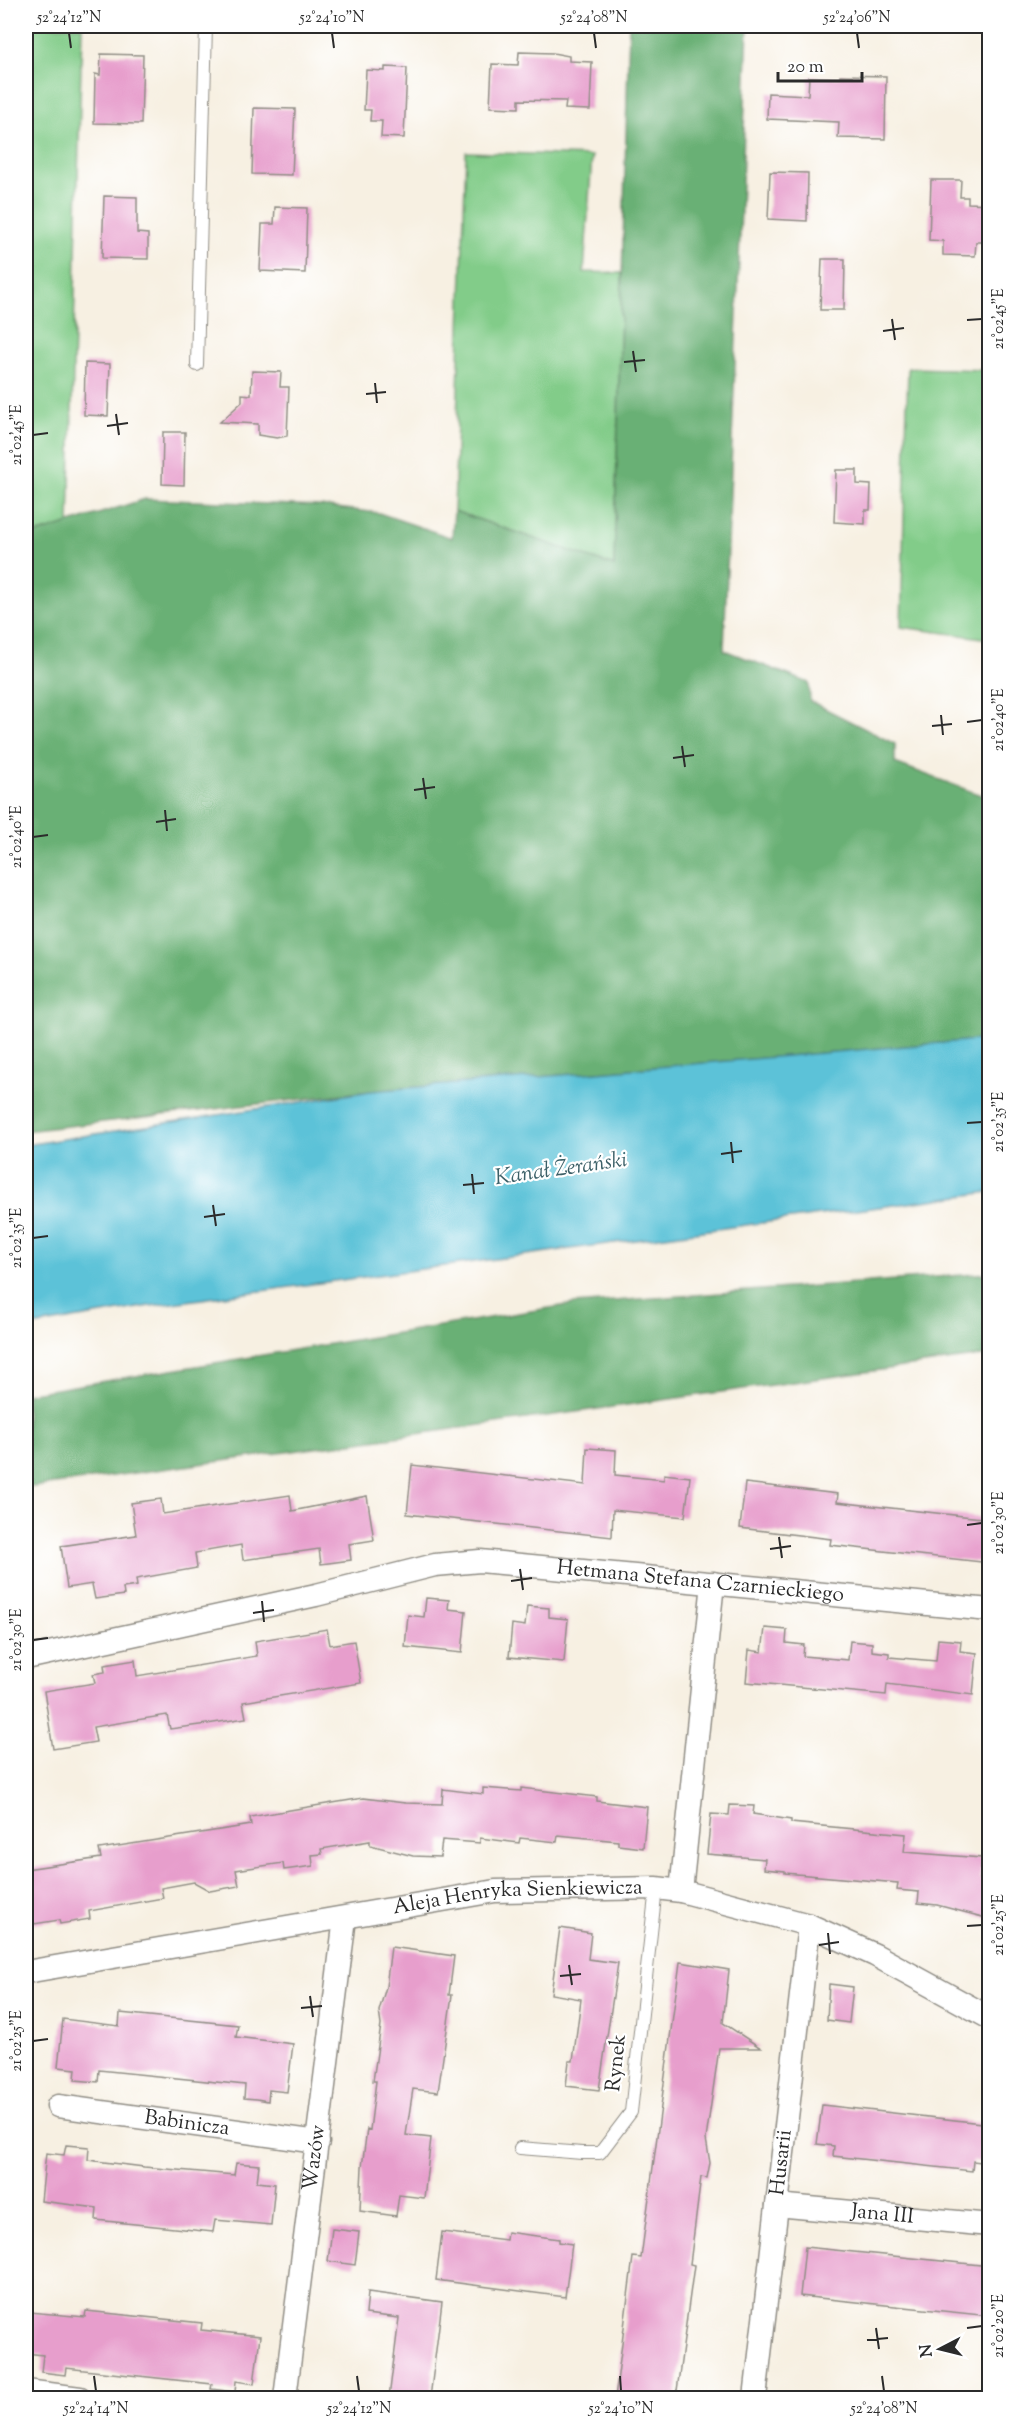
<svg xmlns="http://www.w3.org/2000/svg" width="1015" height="2424" viewBox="0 0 1015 2424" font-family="'Sorts Mill Goudy',serif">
  <rect width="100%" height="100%" fill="#fff"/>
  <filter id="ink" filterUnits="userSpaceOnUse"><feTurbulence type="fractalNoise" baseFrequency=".0167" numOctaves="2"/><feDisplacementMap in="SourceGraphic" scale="12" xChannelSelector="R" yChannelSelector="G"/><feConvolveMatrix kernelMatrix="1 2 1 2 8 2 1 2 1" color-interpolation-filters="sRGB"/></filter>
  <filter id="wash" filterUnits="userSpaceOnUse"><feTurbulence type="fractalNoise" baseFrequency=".008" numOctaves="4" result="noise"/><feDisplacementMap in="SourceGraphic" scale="24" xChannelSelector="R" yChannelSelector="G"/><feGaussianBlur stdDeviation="1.35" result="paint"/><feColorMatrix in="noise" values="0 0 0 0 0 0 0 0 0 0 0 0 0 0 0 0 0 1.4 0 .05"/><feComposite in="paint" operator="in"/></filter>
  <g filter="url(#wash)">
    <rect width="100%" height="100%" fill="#f7f0e2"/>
    <path fill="#82cc89" stroke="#567c5a" stroke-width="1.5" d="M 26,26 L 82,26 L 69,524 L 26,537 Z
      M 466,152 L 592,156 L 584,272 L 622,273 L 614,566 L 454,511 Z
      M 908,368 L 989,370 L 989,639 L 901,627 Z"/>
    <path fill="#69b075" stroke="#4a6e50" stroke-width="1.5" d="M 629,26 L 748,26 L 724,650 L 809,683 L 810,701 L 895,744 L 895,763 L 989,798 L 989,1039 L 371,1091 L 26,1131 L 26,537 L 145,499 L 320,506 L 379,513 L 452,538 L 454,511 L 614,566 Z
      M 989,1273 L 989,1355 L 26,1488 L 26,1394 L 574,1304 Z"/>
    <path fill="#5bc2d8" stroke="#437682" stroke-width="1.5" d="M 989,1039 L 989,1192 L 143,1307 L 26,1327 L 26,1145 L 371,1091 Z"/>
    <g id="blocks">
      <path fill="#e79ecc" d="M 519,52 L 553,53 L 569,56 L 569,61 L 592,62 L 590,110 L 565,109 L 566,101 L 519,100 L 519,108 L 490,107 L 492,64 L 518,65 Z
        M 101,54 L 143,55 L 141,124 L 94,123 L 95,74 L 100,75 Z
        M 385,67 L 407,68 L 404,138 L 381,137 L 382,121 L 370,121 L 371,110 L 364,110 L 366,70 L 385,71 Z
        M 840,75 L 886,76 L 885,139 L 838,138 L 839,122 L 767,119 L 768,93 L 808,95 L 809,77 L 840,78 Z
        M 254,108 L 295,109 L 292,175 L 252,174 Z
        M 770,172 L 808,173 L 807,221 L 768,219 Z
        M 931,180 L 961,180 L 960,197 L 968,197 L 968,203 L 990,204 L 990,242 L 976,242 L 975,256 L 943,255 L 943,241 L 929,240 Z
        M 104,196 L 137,197 L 137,233 L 148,234 L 148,259 L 102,258 Z
        M 275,207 L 307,208 L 305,273 L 260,271 L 262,224 L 274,224 Z
        M 822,259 L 845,259 L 844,310 L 820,310 Z
        M 85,363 L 110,364 L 108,416 L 84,415 Z
        M 252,371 L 281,372 L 280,387 L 289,387 L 287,436 L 277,438 L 258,435 L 258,424 L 220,422 L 242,402 L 242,394 L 251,395 Z
        M 163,432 L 185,432 L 184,485 L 162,484 Z
        M 836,470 L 857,470 L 857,484 L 871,485 L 870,510 L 865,510 L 865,524 L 834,522 Z
        M 587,1448 L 616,1450 L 615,1475 L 664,1480 L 664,1474 L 690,1477 L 685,1517 L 613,1510 L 612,1537 L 407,1514 L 412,1465 L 585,1485 Z
        M 745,1483 L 838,1494 L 837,1502 L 990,1519 L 990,1563 L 830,1545 L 831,1539 L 740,1528 Z
        M 290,1495 L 292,1511 L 367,1496 L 374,1540 L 349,1544 L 351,1560 L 321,1564 L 319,1549 L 243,1560 L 241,1545 L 195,1553 L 197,1568 L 136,1579 L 137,1586 L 123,1588 L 124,1595 L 95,1599 L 92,1584 L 67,1588 L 61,1546 L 136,1535 L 131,1503 L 161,1499 L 163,1514 Z
        M 426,1598 L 449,1600 L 448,1609 L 466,1611 L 462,1653 L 405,1647 L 408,1615 L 424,1617 Z
        M 527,1606 L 549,1608 L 549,1617 L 568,1619 L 564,1662 L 509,1657 L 512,1624 L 525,1626 Z
        M 765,1628 L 787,1630 L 786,1643 L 804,1645 L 803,1656 L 848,1660 L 850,1641 L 872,1643 L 872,1651 L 889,1653 L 889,1657 L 936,1661 L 938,1639 L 961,1641 L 960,1651 L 977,1653 L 973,1695 L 887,1684 L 886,1695 L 746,1682 L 749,1650 L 762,1652 Z
        M 327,1629 L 330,1645 L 354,1641 L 361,1683 L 243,1702 L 246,1718 L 207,1724 L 170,1729 L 167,1715 L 93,1727 L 96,1742 L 53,1749 L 44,1691 L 95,1683 L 93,1674 L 105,1672 L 104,1665 L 135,1660 L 137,1676 L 257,1656 L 255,1641 Z
        M 483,1788 L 521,1791 L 521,1788 L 597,1797 L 597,1801 L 647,1807 L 643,1848 L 618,1845 L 618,1841 L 558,1835 L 557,1842 L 520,1838 L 519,1843 L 480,1838 L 480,1843 L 442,1840 L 440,1857 L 413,1856 L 370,1845 L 370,1841 L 321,1849 L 322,1854 L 312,1855 L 313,1866 L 284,1870 L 283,1863 L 236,1870 L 239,1886 L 210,1891 L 194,1882 L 161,1888 L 163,1898 L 89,1911 L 90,1919 L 60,1924 L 59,1920 L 34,1924 L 32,1914 L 26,1916 L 26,1869 L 101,1858 L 99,1849 L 251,1825 L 250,1817 L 290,1810 L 363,1798 L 405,1803 L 442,1804 L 443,1789 L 483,1794 Z
        M 730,1805 L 754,1806 L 753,1814 L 791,1820 L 791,1823 L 906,1834 L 904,1852 L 982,1858 L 980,1879 L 990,1880 L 990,1919 L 937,1905 L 918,1903 L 919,1892 L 897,1890 L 898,1883 L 785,1873 L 785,1871 L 764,1869 L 765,1859 L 707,1854 L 711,1814 L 729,1815 Z
        M 560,1928 L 591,1933 L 588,1959 L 618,1963 L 599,2090 L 566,2086 L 569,2061 L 573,2061 L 581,1999 L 551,1994 Z
        M 391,1947 L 454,1956 L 449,1995 L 452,1995 L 438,2092 L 413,2089 L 406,2135 L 431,2138 L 424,2198 L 399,2195 L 396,2216 L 360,2211 L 362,2167 L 367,2129 L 370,2130 L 376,2081 L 373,2081 L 381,2025 L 379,2011 L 386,1987 Z
        M 680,1962 L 729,1970 L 723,2023 L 761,2048 L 719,2048 L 706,2139 L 710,2163 L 707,2178 L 701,2177 L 690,2264 L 694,2265 L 676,2398 L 615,2398 L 633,2257 L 641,2258 Z
        M 829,1984 L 853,1987 L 849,2023 L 827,2020 Z
        M 120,2013 L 238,2025 L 236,2037 L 293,2044 L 287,2092 L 269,2090 L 268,2101 L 257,2099 L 244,2098 L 245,2085 L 99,2070 L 98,2082 L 75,2080 L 76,2069 L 58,2067 L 63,2019 L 119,2026 Z
        M 822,2105 L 990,2124 L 990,2163 L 973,2161 L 972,2171 L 833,2156 L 834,2146 L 817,2144 Z
        M 66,2145 L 89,2147 L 88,2160 L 144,2167 L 234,2175 L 236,2163 L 259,2165 L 257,2182 L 275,2184 L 271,2225 L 215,2220 L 213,2232 L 96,2220 L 97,2208 L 41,2201 L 46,2153 L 64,2155 Z
        M 332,2229 L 359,2232 L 355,2265 L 328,2261 Z
        M 442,2232 L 506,2240 L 507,2232 L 559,2239 L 559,2242 L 572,2244 L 565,2297 L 436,2280 Z
        M 805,2247 L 990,2266 L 990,2316 L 800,2296 Z
        M 368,2292 L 442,2302 L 430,2398 L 389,2398 L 399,2318 L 366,2314 Z
        M 86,2311 L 202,2323 L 201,2330 L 260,2336 L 254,2384 L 236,2381 L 235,2392 L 211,2389 L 212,2384 L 66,2368 L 65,2375 L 41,2372 L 43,2355 L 26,2353 L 29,2312 L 85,2317 Z"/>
    </g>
  </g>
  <g filter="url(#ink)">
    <use href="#blocks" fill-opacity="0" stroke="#918e86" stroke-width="1.5"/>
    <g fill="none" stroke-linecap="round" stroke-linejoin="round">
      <g stroke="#918e86" stroke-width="14">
        <path id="lane" d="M 197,365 L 206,26
          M 520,2148 L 582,2153 L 600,2153 L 631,2112 L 656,1888"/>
      </g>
      <g stroke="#918e86" stroke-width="25">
        <g id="street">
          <path id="s1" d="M 26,1658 L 316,1595 L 435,1565 L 480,1561 L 990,1610"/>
          <path d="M 681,1891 L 713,1583"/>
          <path id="s2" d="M 26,1972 L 495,1891 L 656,1888 L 681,1891 L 809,1925 L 875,1955 L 990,2018"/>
          <path id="s3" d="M 58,2106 L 318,2142"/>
          <path id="s4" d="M 777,2205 L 990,2225"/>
          <path d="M 26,2391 L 80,2398"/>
          <path id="s5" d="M 285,2398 L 345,1918"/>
          <path id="s6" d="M 755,2398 L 809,1925"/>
        </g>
      </g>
      <use href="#lane" stroke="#fff" stroke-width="12"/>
      <use href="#street" stroke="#fff" stroke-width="22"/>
    </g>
  </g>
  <path fill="none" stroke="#2b2b2b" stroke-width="2" d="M 69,33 L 71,48M 332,33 L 334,48M 594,33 L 596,48M 857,33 L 859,48M 892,319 L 895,340M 967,320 L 982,319M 883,331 L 904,328M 633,351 L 636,372M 624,362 L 645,360M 375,383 L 377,403M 366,394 L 386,392M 116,414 L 119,435M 107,426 L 128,423M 33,435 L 48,433M 941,715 L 943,735M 967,722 L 982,720M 932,726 L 952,724M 682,746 L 685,767M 673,758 L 694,755M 423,778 L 426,799M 414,790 L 435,787M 165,810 L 167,831M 156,822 L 176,819M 33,837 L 48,835M 967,1123 L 982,1122M 731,1142 L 733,1163M 721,1154 L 742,1151M 472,1174 L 474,1194M 463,1185 L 484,1183M 213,1205 L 216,1226M 204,1217 L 225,1214M 33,1238 L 48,1236M 967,1525 L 982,1523M 779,1537 L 782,1558M 770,1549 L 791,1546M 520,1569 L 523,1590M 511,1581 L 532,1578M 262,1601 L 264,1622M 253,1613 L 274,1610M 33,1640 L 48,1638M 967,1926 L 982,1925M 828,1933 L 830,1954M 819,1945 L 839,1942M 569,1965 L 572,1985M 560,1976 L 581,1974M 310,1996 L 313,2017M 301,2008 L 322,2006M 33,2041 L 48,2039M 876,2328 L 879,2349M 967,2328 L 982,2326M 867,2340 L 888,2338M 94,2376 L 96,2391M 357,2376 L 359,2391M 620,2376 L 621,2391M 882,2376 L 884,2391"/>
  <g text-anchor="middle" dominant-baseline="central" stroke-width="4.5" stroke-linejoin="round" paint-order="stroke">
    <g font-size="21" fill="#2b2b2b" stroke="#fff">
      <text stroke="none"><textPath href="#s1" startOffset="686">Hetmana Stefana Czarnieckiego</textPath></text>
      <text stroke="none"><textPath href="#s2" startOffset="498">Aleja Henryka Sienkiewicza</textPath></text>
      <text transform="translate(617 2063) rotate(-84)">Rynek</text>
      <text stroke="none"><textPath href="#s3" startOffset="130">Babinicza</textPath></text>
      <text stroke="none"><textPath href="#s5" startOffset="242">Wazów</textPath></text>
      <text stroke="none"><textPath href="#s6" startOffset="237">Husarii</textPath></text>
      <text stroke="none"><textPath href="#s4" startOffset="106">Jana III</textPath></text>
    </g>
    <g font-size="22" font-style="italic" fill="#3c6068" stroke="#fff">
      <text transform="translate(561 1170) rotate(-8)">Kanał Żerański</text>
    </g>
  </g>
  <rect width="1015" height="2424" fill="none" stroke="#fff" stroke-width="66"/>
  <g transform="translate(940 2349) rotate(263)" stroke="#ffffff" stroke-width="4.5" paint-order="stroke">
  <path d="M0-4.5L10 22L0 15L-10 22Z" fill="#2b2b2b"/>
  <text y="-9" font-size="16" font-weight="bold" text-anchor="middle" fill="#2b2b2b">N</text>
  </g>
  <path d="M778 72v9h84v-9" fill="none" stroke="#2b2b2b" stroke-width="3"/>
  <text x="787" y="72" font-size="18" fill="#2b2b2b" stroke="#ffffff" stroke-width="4.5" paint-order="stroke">20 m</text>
  <rect x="33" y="33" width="949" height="2358" fill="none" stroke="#2b2b2b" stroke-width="2"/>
  <g font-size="15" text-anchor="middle" fill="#2b2b2b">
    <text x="69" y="22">52°24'12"N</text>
    <text x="332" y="22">52°24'10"N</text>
    <text x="594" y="22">52°24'08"N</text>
    <text x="857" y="22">52°24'06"N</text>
    <text transform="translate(998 319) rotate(-90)" y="5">21°02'45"E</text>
    <text transform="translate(16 435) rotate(-90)" y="5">21°02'45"E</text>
    <text transform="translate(998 720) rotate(-90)" y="5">21°02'40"E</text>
    <text transform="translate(16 837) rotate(-90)" y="5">21°02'40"E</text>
    <text transform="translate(998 1122) rotate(-90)" y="5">21°02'35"E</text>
    <text transform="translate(16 1238) rotate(-90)" y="5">21°02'35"E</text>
    <text transform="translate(998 1523) rotate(-90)" y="5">21°02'30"E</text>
    <text transform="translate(16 1640) rotate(-90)" y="5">21°02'30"E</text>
    <text transform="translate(998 1925) rotate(-90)" y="5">21°02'25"E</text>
    <text transform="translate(16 2041) rotate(-90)" y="5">21°02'25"E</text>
    <text transform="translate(998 2326) rotate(-90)" y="5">21°02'20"E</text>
    <text x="96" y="2413">52°24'14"N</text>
    <text x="359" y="2413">52°24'12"N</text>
    <text x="621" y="2413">52°24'10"N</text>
    <text x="884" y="2413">52°24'08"N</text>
  </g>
</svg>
